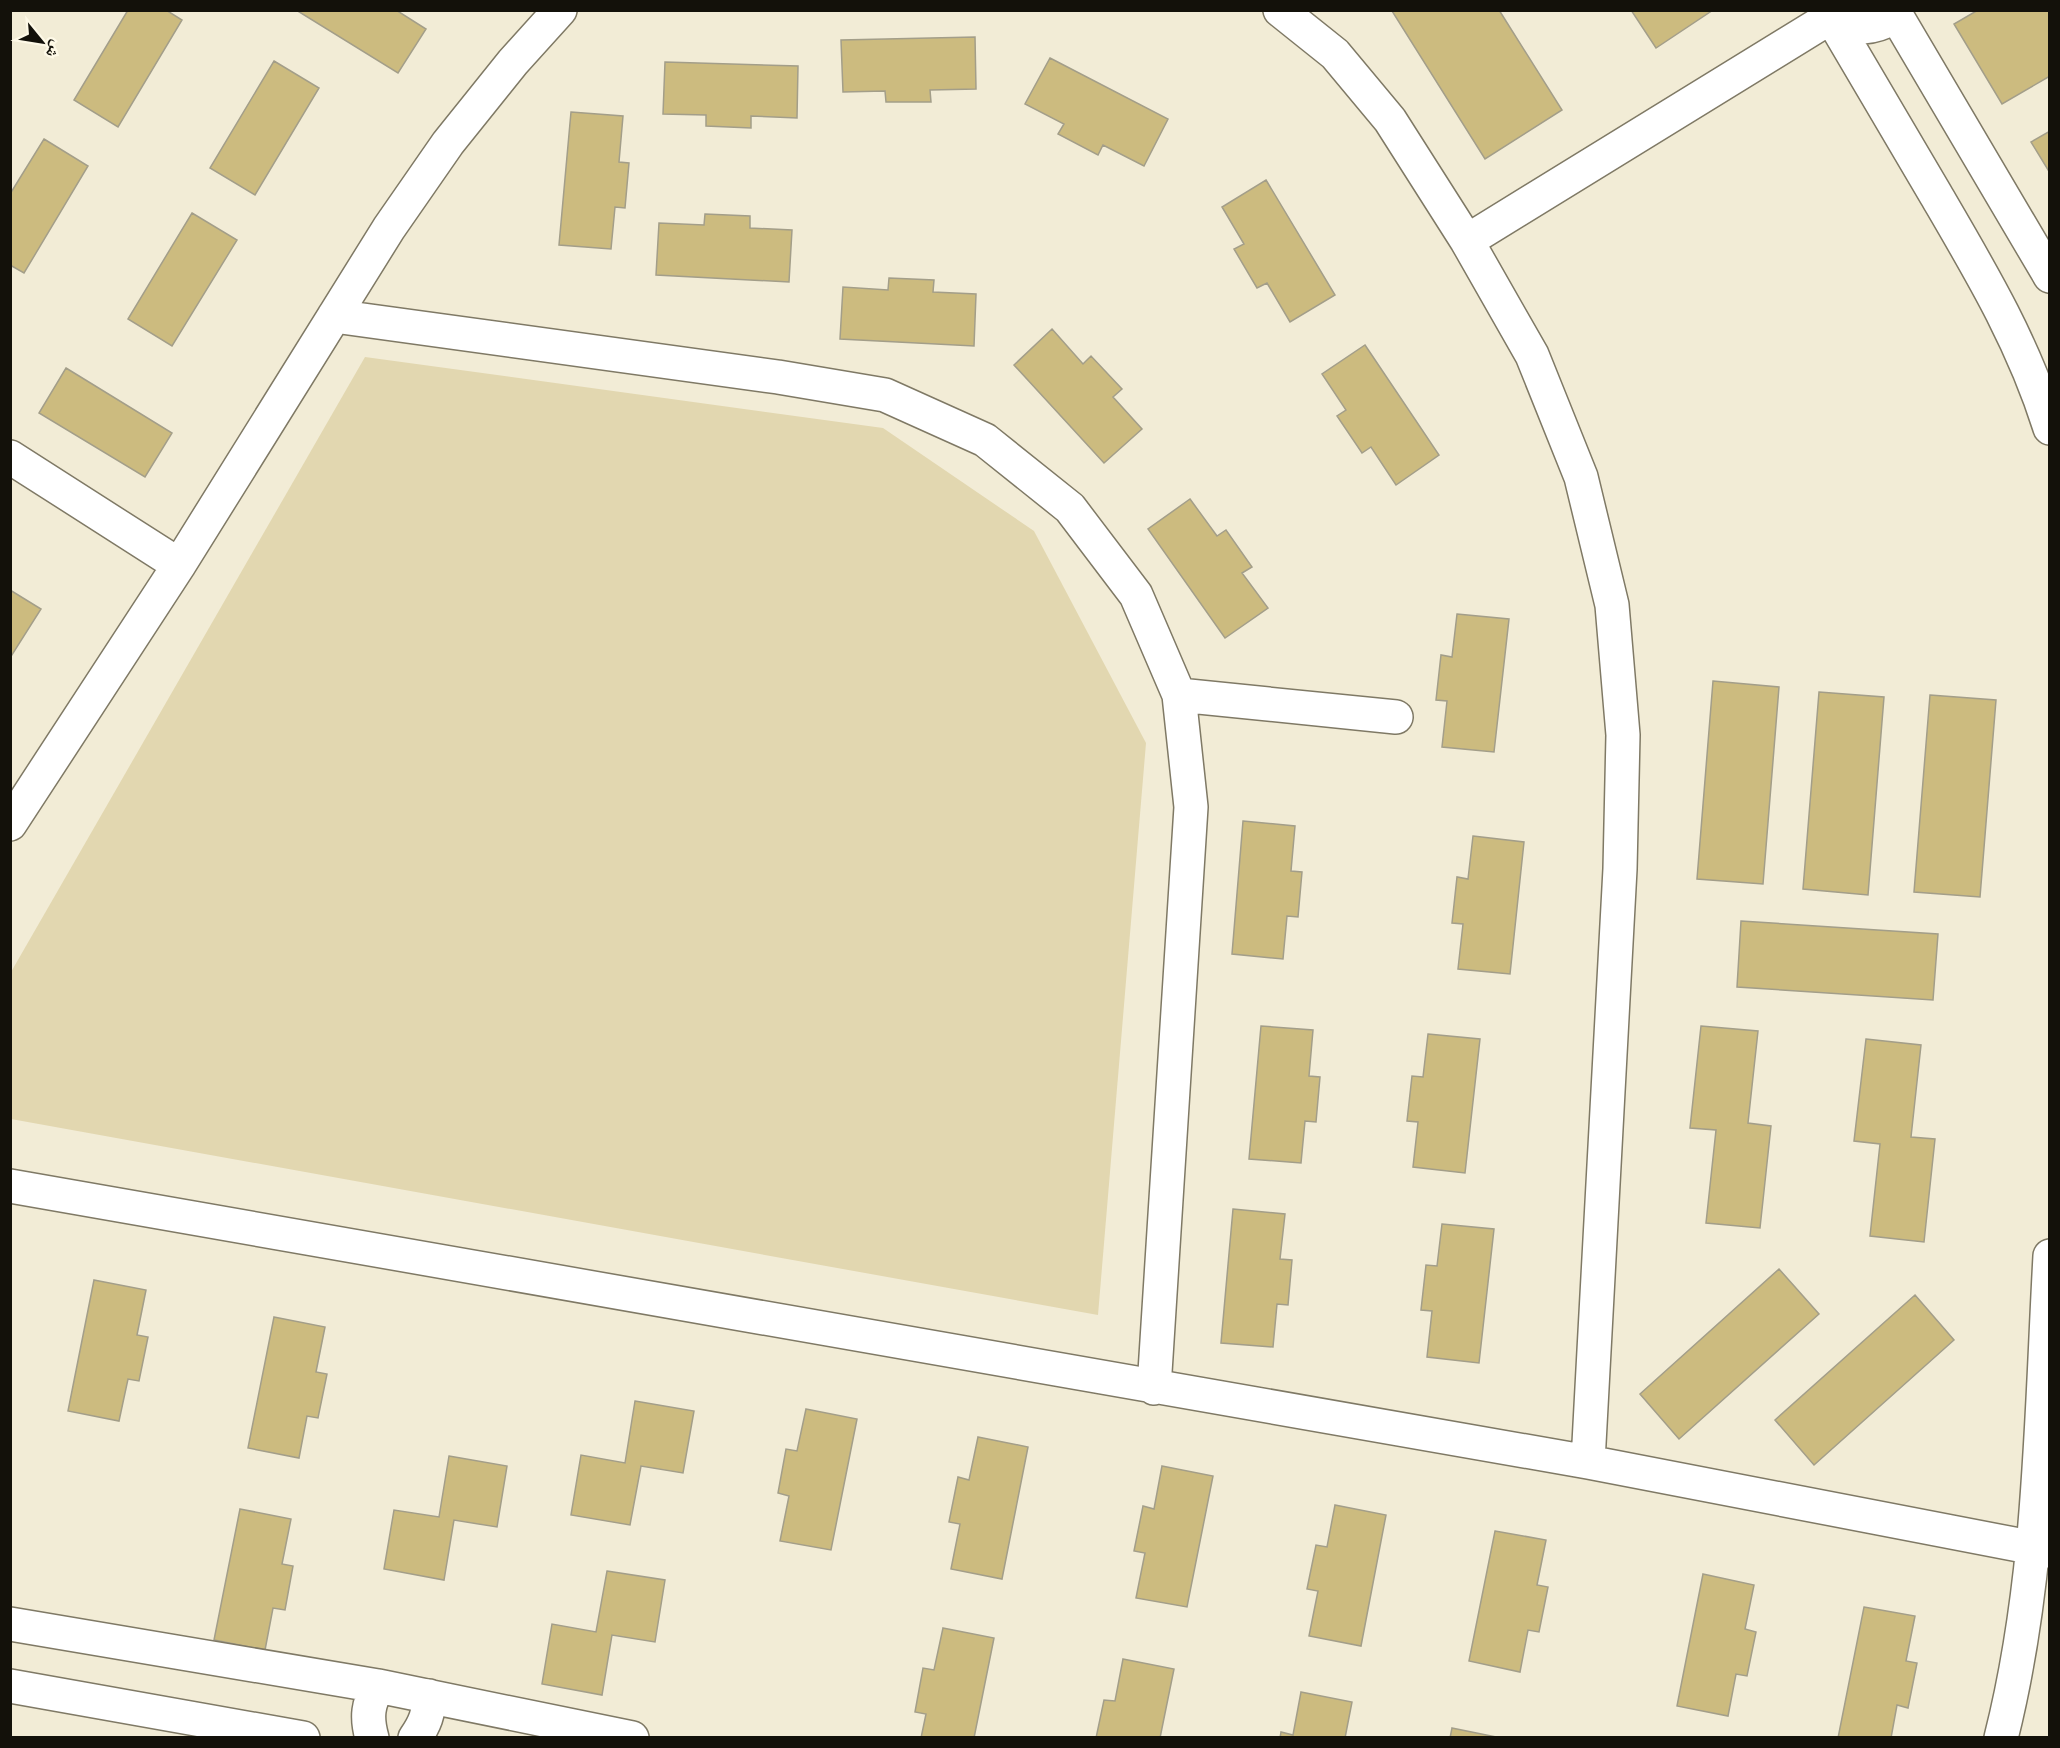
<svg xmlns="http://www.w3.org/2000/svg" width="2060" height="1748" viewBox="0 0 2060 1748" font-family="'Source Sans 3','Noto Naskh Arabic',sans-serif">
  <rect width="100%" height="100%" fill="#f2ecd6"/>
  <path fill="#e2d7b0" d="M 365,357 L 883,428 L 1034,531 L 1146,743 L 1098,1315 L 11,1119 L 11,972 Z"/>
  <path fill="#ccbb7f" stroke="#a39e89" stroke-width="1.5" d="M 128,10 L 166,10 L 182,20 L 118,127 L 74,100 Z
    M 296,10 L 396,10 L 426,29 L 398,73 Z
    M 1499,10 L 1562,110 L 1485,159 L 1392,11 Z
    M 1631,10 L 1713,10 L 1656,48 Z
    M 1978,10 L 2050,10 L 2050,76 L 2002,104 L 1954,24 Z
    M 975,37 L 976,89 L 930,90 L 931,102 L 886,102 L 885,91 L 843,92 L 841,40 Z
    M 1050,58 L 1168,119 L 1144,166 L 1103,145 L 1098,155 L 1058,134 L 1064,124 L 1025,104 Z
    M 274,61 L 319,88 L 255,195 L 210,168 Z
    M 665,62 L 798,66 L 797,118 L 751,116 L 751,128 L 706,126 L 706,115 L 663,114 Z
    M 571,112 L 623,116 L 619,162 L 629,163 L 625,208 L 615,207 L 611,249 L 559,245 Z
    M 2050,131 L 2050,173 L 2031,142 Z
    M 44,139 L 88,166 L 24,273 L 10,265 L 10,194 Z
    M 1266,180 L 1335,295 L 1290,322 L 1267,283 L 1257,288 L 1234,249 L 1244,244 L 1222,207 Z
    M 192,213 L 237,240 L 172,346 L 128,319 Z
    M 705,214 L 750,216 L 750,228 L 792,230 L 789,282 L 656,275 L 659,223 L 704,225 Z
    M 889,278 L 934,280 L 933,292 L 976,294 L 974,346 L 840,339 L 843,287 L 888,290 Z
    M 1052,329 L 1083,364 L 1091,356 L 1122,389 L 1113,397 L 1142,429 L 1104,463 L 1014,365 Z
    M 1365,345 L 1439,455 L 1396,485 L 1371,447 L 1362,453 L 1337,416 L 1346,410 L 1322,374 Z
    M 66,368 L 172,433 L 145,477 L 39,413 Z
    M 1190,499 L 1217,536 L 1226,530 L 1252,567 L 1242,573 L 1268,608 L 1225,638 L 1148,529 Z
    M 10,590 L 41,609 L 10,658 Z
    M 1457,614 L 1509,619 L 1494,752 L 1442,747 L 1447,701 L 1436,700 L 1441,655 L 1452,657 Z
    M 1713,681 L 1779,687 L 1763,884 L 1697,879 Z
    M 1819,692 L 1884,697 L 1868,895 L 1803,889 Z
    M 1930,695 L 1996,700 L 1980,897 L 1914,892 Z
    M 1243,821 L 1295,826 L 1291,871 L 1302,872 L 1298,917 L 1287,916 L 1283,959 L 1232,954 Z
    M 1473,836 L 1524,842 L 1510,974 L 1458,969 L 1463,924 L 1452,923 L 1457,877 L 1468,879 Z
    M 1741,921 L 1938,934 L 1933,1000 L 1737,987 Z
    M 1261,1026 L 1313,1030 L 1309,1076 L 1320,1077 L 1316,1122 L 1305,1121 L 1301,1163 L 1249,1159 Z
    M 1701,1026 L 1758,1031 L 1748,1123 L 1771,1126 L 1760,1228 L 1706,1223 L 1716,1130 L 1690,1128 Z
    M 1428,1034 L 1480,1039 L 1465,1173 L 1413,1167 L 1418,1122 L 1407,1121 L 1412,1076 L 1423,1077 Z
    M 1866,1039 L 1921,1045 L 1911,1137 L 1935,1139 L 1924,1242 L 1870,1236 L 1880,1144 L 1854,1141 Z
    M 1233,1209 L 1285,1214 L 1280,1259 L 1292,1260 L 1288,1305 L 1277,1304 L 1273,1347 L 1221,1343 Z
    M 1442,1224 L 1494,1229 L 1479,1363 L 1427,1357 L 1432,1311 L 1421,1310 L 1426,1265 L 1437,1266 Z
    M 1779,1269 L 1819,1314 L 1679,1439 L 1640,1394 Z
    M 94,1280 L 146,1290 L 137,1335 L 148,1337 L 139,1381 L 128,1379 L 119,1421 L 68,1411 Z
    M 1915,1295 L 1954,1340 L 1814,1465 L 1775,1420 Z
    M 274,1317 L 325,1327 L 316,1372 L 327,1374 L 318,1418 L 307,1416 L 299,1458 L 248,1448 Z
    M 635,1401 L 694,1411 L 683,1473 L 641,1466 L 630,1525 L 571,1515 L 581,1455 L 625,1463 Z
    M 806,1409 L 857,1419 L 831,1550 L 780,1541 L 789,1496 L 778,1493 L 786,1449 L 797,1451 Z
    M 978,1437 L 1028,1447 L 1002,1579 L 951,1569 L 960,1524 L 949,1522 L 958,1477 L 969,1480 Z
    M 449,1456 L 507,1466 L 497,1527 L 454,1520 L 444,1580 L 384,1569 L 394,1510 L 439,1517 Z
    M 1162,1466 L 1213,1476 L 1187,1607 L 1136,1598 L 1145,1553 L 1134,1551 L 1143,1506 L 1154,1509 Z
    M 1335,1505 L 1386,1515 L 1361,1646 L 1309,1636 L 1318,1591 L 1307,1589 L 1316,1545 L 1327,1547 Z
    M 240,1509 L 291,1519 L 282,1564 L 293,1566 L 285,1610 L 273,1608 L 265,1650 L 214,1640 Z
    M 1495,1531 L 1546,1540 L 1537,1585 L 1548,1587 L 1539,1632 L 1528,1630 L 1520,1672 L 1469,1661 Z
    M 607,1571 L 665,1580 L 655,1642 L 612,1635 L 602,1695 L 542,1684 L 552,1624 L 596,1632 Z
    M 1703,1574 L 1754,1585 L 1745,1629 L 1756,1632 L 1747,1676 L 1736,1674 L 1728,1716 L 1677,1706 Z
    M 1864,1607 L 1915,1616 L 1906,1661 L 1917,1663 L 1908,1708 L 1897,1705 L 1891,1738 L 1838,1738 Z
    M 943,1628 L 994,1638 L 974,1738 L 921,1738 L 926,1714 L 915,1712 L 923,1668 L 934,1670 Z
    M 1123,1659 L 1174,1669 L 1160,1738 L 1096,1738 L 1104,1700 L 1115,1701 Z
    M 1301,1692 L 1352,1702 L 1345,1738 L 1280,1738 L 1281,1732 L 1293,1735 Z
    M 1452,1728 L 1501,1738 L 1450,1738 Z"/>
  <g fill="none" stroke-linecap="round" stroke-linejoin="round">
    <g stroke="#7f7965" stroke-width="36">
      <path id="minor" d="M 1280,10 L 1335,54 L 1390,120 L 1467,241 L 1532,355 L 1581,477 L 1612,605 L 1623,735 L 1620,869 L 1588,1462
        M 1827,10 C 1864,72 1900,134 1936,195 C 1981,272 2023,342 2050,428
        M 1893,10 L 2050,276
        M 1831,17 C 1857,31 1871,30 1897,16
        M 1467,241 L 1831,17
        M 334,316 L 778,377 L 885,395 L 985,440 L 1070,508 L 1136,595 L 1179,695 L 1191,807 L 1154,1388
        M 10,457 L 179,565
        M 1179,695 L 1396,717
        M 10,824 L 179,565 L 389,228 L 448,143 L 513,62 L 560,10
        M 10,1186 L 1588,1462 L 2050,1551
        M 10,1624 L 378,1686 L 632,1738
        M 10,1686 L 303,1738
        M 372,1738 C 366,1717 368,1704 378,1686
        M 415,1738 C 425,1724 429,1713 429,1696
        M 2001,1738 C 2041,1580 2041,1417 2050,1256"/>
    </g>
    <use href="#minor" stroke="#fff" stroke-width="33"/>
  </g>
  <rect width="2060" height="1748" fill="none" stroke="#13110a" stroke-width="24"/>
  <g transform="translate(42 42) rotate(120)" stroke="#fef9e7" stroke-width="4.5" paint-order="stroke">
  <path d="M0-4.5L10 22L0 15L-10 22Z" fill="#13110a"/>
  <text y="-9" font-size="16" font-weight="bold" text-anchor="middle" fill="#13110a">ش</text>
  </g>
</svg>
